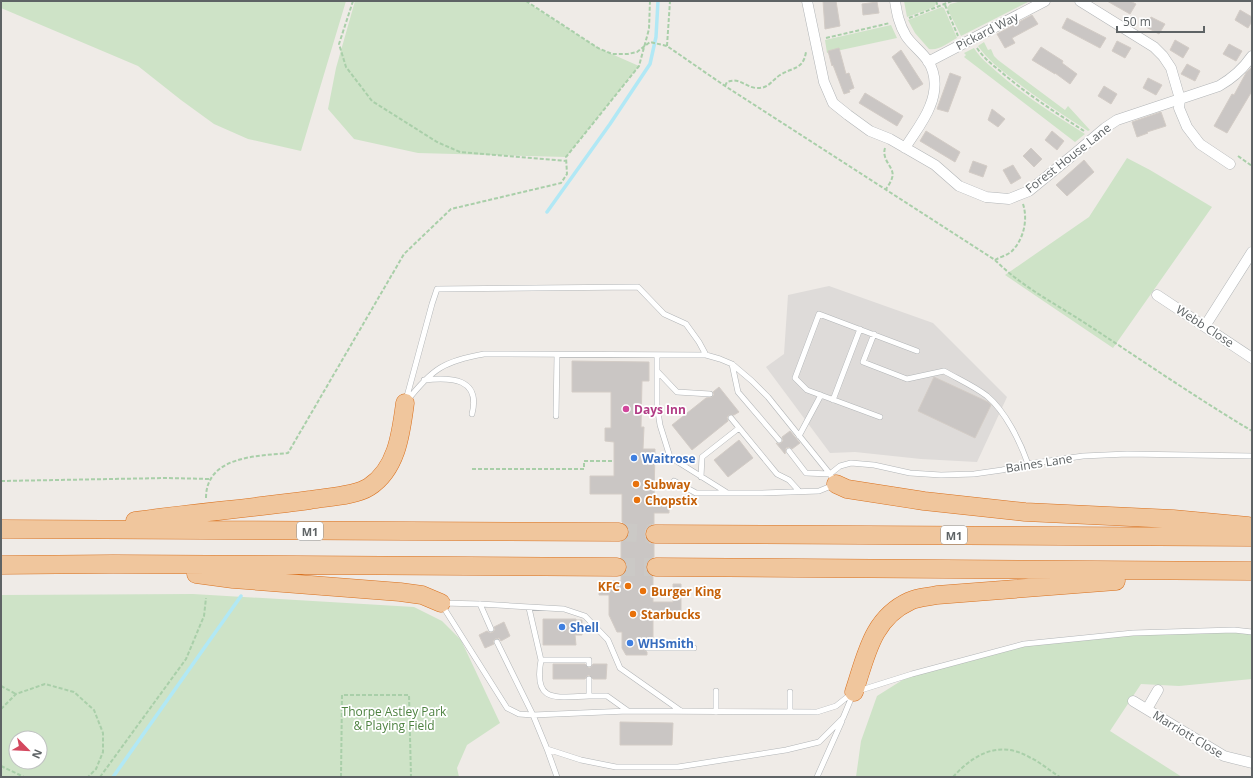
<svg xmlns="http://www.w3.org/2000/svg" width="1253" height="778" viewBox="0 0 1253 778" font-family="'Open Sans',sans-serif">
  <rect width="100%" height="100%" fill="#efebe7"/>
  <path fill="#dedbd9" d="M 829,286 L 933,323 L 1007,397 L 977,462 L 921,459 L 855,452 L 830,453 L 766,367 L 784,354 L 788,295 Z"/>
  <path fill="#cee3c7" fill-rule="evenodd" d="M 1,1 L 346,1 L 301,151 L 248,139 L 214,124 L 181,100 L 138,66 L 1,8 Z
    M 355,1 L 525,1 L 598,48 L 639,66 L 566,157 L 418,153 L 354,139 L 328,109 L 336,68 Z
    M 904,1 L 934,1 L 936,4 L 934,7 L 907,17 Z
    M 962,1 L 1030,1 L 961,36 L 947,8 L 950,4 Z
    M 942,7 L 944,8 L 957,38 C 949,42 939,51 929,49 L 915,33 L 908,20 Z
    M 891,25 L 897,38 L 827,53 L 825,40 Z
    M 984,42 L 988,50 L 991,49 L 994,56 L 998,60 L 1065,110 L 1068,106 L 1090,130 L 1088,131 C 1063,115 1038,99 1014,80 C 1001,70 987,59 978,46 Z
    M 974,48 C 980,58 988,64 997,72 C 1024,96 1055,115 1085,134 L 1075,142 L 964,57 L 966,55 L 964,53 Z
    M 1127,158 L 1150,170 L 1212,207 L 1113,348 L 1005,275 L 1089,217 Z
    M 193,594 L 414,607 L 442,621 L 461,640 L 500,723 L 467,745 L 457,768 L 459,777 L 1,777 L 1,595 ZM 16,738 L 40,738 L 40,762 L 16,762 Z
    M 1252,632 L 1252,679 L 1179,686 L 1141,684 L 1110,731 L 1182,777 L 856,777 L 861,741 L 877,696 L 912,674 L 1024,644 L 1133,633 Z"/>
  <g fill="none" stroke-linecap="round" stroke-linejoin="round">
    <path stroke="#b1e8f5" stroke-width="3.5" d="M 547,212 L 610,124 L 650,64 L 656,37 L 658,1
      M 113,777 L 241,596"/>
  </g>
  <path fill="#cac6c4" stroke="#d3ccc6" d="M 823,1 L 836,1 L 840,26 L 825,29 Z
    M 1107,1 L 1130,1 L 1136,4 L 1130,14 Z
    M 877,2 L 879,13 L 863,15 L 862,4 Z
    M 1240,10 L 1252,17 L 1252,21 L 1248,28 L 1235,20 Z
    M 1032,15 L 1038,24 L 1012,38 L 1015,43 L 1005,48 L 997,34 Z
    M 1151,17 L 1165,24 L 1159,34 L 1146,27 Z
    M 1067,18 L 1106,38 L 1100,48 L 1062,28 Z
    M 1175,40 L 1189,48 L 1183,58 L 1170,50 Z
    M 1117,41 L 1131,48 L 1125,58 L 1112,51 Z
    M 1229,44 L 1242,51 L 1236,61 L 1223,54 Z
    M 1041,47 L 1063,61 L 1062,63 L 1077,74 L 1070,84 L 1055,73 L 1055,74 L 1032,60 Z
    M 839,48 L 846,74 L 849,73 L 854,88 L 849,90 L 850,92 L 844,94 L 833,65 L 832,66 L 828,51 Z
    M 901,50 L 923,84 L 913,90 L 892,57 Z
    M 1187,64 L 1200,71 L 1195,81 L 1181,74 Z
    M 1252,67 L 1252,91 L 1227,133 L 1214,126 L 1232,94 L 1234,95 L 1246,73 Z
    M 950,73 L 961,77 L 948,112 L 937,109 Z
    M 1148,78 L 1162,85 L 1156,95 L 1143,88 Z
    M 1104,86 L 1117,94 L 1111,104 L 1098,96 Z
    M 865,93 L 903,116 L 897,126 L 859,103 Z
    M 992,109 L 1005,119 L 998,127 L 988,120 Z
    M 1161,112 L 1166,126 L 1147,132 L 1148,133 L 1137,137 L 1132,122 Z
    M 926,131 L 960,152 L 955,162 L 920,141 Z
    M 1052,131 L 1064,141 L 1057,150 L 1045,140 Z
    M 1031,148 L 1042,159 L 1034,167 L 1023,156 Z
    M 1084,160 L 1094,172 L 1067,196 L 1056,185 Z
    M 973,161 L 987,166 L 983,177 L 969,172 Z
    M 1013,165 L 1021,178 L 1011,184 L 1003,170 Z
    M 572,361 L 649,362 L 649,381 L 642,381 L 641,427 L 644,427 L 643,449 L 655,449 L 654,499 L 669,499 L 669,513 L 654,513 L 654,524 L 649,525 L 646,529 L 645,534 L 646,539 L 649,543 L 654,544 L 654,557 L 647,561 L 646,567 L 647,572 L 653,577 L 653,602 L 673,602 L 673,584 L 681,584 L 681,618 L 653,619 L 653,640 L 647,640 L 647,644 L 645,645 L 643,648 L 644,650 L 647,652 L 647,655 L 626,655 L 622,648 L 622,632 L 617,632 L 609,615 L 609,595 L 599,595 L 599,581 L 621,581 L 621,576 L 626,572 L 627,567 L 626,562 L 621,558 L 621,542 L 628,538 L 629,532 L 628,526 L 622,522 L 622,494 L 590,494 L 590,476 L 614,476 L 614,442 L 605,441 L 605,428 L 611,428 L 611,392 L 572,392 Z
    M 934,377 L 988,402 L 991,405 L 975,438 L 918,411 Z
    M 719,387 L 739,412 L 734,415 L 729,415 L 727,417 L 728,421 L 692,450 L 672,425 L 706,398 L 712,397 L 714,395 L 713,392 Z
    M 790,431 L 800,443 L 792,449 L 789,447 L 786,448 L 785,454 L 776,443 L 778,444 L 781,443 L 783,441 L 782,437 Z
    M 739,440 L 753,458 L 728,477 L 714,460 Z
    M 543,619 L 576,619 L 576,620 L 582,620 L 582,635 L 575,635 L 576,645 L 543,645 Z
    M 504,622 L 510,636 L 501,641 L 499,638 L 495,639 L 493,641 L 494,644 L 485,648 L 479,635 L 487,631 L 490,633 L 493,632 L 495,630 L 494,627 Z
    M 553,664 L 585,664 L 589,668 L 591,667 L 593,664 L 607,664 L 606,679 L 593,679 L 589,675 L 587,676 L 585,679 L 553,679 Z
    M 620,722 L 673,723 L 672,745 L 620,745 Z"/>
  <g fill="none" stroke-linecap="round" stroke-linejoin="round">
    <path stroke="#cbc9c6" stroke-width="18" stroke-dasharray="18 9" stroke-linecap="butt" d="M 619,532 L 655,534
      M 617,567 L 656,567"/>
    <g stroke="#b2b5b7" stroke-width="6">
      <path id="lane" d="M 874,334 L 863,362 L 907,379 L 944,371 C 958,379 974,386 987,396 C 1005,411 1020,441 1028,464
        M 657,355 L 657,371 L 677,392 L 710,394
        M 732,364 L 738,392 L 779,440
        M 657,371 L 657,405 L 660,425 L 670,457 L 726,492
        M 424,380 C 451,377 481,378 472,414
        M 406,400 L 432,304 L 437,289 L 638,287 L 664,314 L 686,324 L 699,342 L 706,355
        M 833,400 L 860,329
        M 407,401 C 432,369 444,361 484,354 L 706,355 L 720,359 L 732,364 L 752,381 L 768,397 L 830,474 L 836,484 L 819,491 L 761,493 L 696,493 L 674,481
        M 556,416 L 557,355
        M 880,417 L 807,390 L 795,378 L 819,314 L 917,351
        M 731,418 L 777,474 L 789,480 L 799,491
        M 799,436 L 821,395
        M 789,451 L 806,473 L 830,474 L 840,466 L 851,463 L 874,465 L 910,473 L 941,475 L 974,474 L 1002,470 L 1028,464 L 1083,456 L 1127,454 L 1252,456
        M 701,477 L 702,457 L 739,428
        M 443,603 L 480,604 L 564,609 L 585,616 L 608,640 L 620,668 L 681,711
        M 480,604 L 491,629
        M 442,605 L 507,708 L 519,714 L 533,715 L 628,711 L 817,712 L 836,706 L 851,694
        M 529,608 L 541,660 L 589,660 L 589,664
        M 497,642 L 533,715 L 547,749 L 581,760 L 616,767 L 678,767 L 786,750 L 819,742 L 843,718 L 853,694
        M 647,648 L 694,648
        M 541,660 C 533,704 556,697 589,696
        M 589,679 L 589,696 L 607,696 L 628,711
        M 858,691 L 912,674 L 1024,644 L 1133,633 L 1234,630 L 1252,632
        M 790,692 L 790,712
        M 716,712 L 716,691
        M 547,749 L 557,777
        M 817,777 L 842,721"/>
    </g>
    <g stroke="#b2b5b7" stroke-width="11">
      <path id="street" d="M 807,1 L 824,82 L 833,103 L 848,115 L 870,131 L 890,139 L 935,165 L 959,186 L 986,197 L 1009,199 L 1029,191 L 1073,155 L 1105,128 L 1117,120 L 1219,86 C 1233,78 1243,69 1252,56
        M 895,1 C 897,14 899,24 906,36 C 912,45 922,52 928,61 C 937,75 936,92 930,106 C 925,120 913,135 905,148
        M 1080,1 L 1154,47 L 1163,56 L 1171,68 L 1180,99 L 1179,108 L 1187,127 L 1200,144 L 1230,164
        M 928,62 L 1045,1
        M 1157,295 L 1252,358
        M 1205,326 L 1252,252
        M 1133,701 L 1224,756 L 1252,763
        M 1147,709 L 1158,690"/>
    </g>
    <g stroke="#d9701d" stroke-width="19">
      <path id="highway" d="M 836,484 L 847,489 L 924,501 L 1025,512 L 1173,519 L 1248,526
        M 135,521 C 193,513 252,508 310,500 C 327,497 355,496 369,487 C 397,469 401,433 405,403
        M 1,529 L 619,532
        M 655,534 L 1252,537
        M 1,565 L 113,564 L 617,567
        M 656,567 L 1252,571
        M 196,574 L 233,579 L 400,592 L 422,595 L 441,603
        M 854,692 C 866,656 872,618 910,601 C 918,597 928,597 937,595 L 1116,581"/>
    </g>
    <path stroke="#a9cfa9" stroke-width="2" stroke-dasharray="4 2" stroke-linecap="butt" d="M 353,1 L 339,44 L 346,67 L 372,101 L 437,142 L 460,152 L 567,161
      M 526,1 L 598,48 L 612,54 L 628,54 L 637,52 L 650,42 L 667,46 L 725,86 L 995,260 C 1021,286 1054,303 1085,323 C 1140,359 1195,397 1252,431
      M 936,1 L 938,7
      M 945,5 L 958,36
      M 909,18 L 952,1
      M 826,38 L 890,23
      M 667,46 L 670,1
      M 977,48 C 983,57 991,64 999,70 C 1025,93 1055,112 1084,131
      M 725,86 L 727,82 C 740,77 745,87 756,88 C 769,89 772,80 780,75 C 793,67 803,70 806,52
      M 885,148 C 881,161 896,168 892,178 C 891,182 888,186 886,189
      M 1238,156 L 1252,166
      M 995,260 C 1000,257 1008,255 1012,251 C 1024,239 1028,219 1023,204
      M 472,469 L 584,469 L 584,461 L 614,461
      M 1,481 L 167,478 L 210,479
      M 206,498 C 206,456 257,456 288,453 L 404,254 L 451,209 L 561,183 L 567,174 L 566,157 L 639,66 L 649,29 L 650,1
      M 1,686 L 16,694
      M 1,709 L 16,694 L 45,684 L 74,692 L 94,710 L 103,733 L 103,752 L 96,769 L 88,777
      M 1,766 L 24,777
      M 100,777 L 186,659 L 204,616 L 206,598
      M 341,777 L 342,695 L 409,695 L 411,777
      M 953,777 C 974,754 999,740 1029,757 C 1040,762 1050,771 1060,777"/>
    <use href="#lane" stroke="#fff" stroke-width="5"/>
    <use href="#street" stroke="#fff" stroke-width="10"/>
    <use href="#highway" stroke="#f0c69d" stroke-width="18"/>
  </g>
  <circle fill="#d1479c" stroke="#fff" stroke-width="1.5" cx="626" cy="409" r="4"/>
  <g fill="#3f7fe0" stroke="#fff" stroke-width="1.5">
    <circle cx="634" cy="458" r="4"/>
    <circle cx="562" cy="627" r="4"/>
    <circle cx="630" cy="643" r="4"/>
  </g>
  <g fill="#e8710a" stroke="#fff" stroke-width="1.5">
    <circle cx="636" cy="484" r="4"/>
    <circle cx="637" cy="500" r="4"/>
    <circle cx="628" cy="586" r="4"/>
    <circle cx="643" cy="591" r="4"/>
    <circle cx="633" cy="614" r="4"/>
  </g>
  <g text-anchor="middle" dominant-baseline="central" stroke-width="3.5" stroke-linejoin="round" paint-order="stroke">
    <g fill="#fff" stroke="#8e9293" stroke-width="1">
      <rect x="297" y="522" width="26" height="18" rx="3"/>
      <rect x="941" y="526" width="26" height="18" rx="3"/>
    </g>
    <g font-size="11" font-weight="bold" fill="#5e6365">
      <text x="310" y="531">M1</text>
      <text x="954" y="535">M1</text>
    </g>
    <g font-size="12" fill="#5e6365" stroke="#fff">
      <text transform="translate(987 31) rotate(-27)">Pickard Way</text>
      <text transform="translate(1068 158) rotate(-38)">Forest House Lane</text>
      <text transform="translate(1205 326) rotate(33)">Webb Close</text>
      <text transform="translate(1039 463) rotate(-9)">Baines Lane</text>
      <text transform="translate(1188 734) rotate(31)">Marriott Close</text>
    </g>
    <g font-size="12" font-weight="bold" fill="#b23c85" stroke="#fff" text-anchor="start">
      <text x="634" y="409">Days Inn</text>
    </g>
    <g font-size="12" font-weight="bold" fill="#366cbe" stroke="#fff" text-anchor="start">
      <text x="642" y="458">Waitrose</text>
      <text x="570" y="627">Shell</text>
      <text x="638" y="643">WHSmith</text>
    </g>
    <g font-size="12" font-weight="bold" fill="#c56008" stroke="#fff" text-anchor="start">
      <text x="644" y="484">Subway</text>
      <text x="645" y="500">Chopstix</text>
      <text x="620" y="586" text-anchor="end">KFC</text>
      <text x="651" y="591">Burger King</text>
      <text x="641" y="614">Starbucks</text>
    </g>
    <g font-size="12" fill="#4e8241" stroke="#fff">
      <text x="394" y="711">Thorpe Astley Park<tspan x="394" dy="14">&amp; Playing Field</tspan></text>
    </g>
  </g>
  <rect width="1253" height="778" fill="none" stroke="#5e6365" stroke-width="4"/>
  <g transform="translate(28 750) rotate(114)"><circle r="19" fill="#ffffff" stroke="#bfc1c1"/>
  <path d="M0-3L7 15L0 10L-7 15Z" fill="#d4485f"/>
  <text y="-6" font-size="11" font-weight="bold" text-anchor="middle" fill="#5e6365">N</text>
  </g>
  <path d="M1117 26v6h87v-6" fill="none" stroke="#5e6365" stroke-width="2"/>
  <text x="1123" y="26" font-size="12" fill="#5e6365" stroke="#ffffff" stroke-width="3" paint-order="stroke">50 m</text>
</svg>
